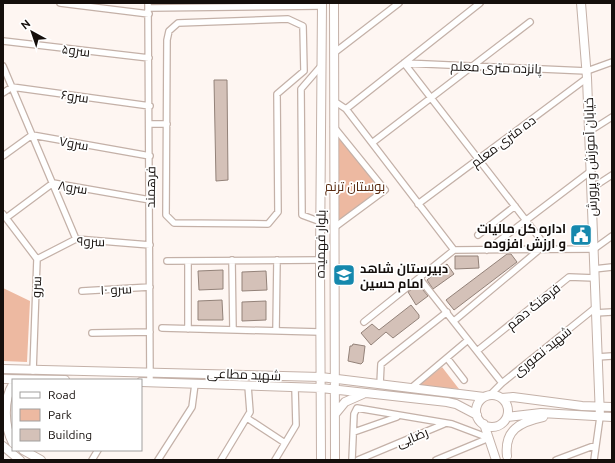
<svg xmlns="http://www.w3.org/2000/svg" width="615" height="463" viewBox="0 0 615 463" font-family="Ubuntu,Cairo,sans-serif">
  <rect width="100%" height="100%" fill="#fef6f2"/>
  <path fill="#edb9a1" d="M 337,135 L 380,189 L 338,221 Z
    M 3,288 L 30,301 L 27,362 L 3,361 Z
    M 442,367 L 459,389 L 418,386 Z"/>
  <path fill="#d4c1b8" stroke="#938279" d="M 214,80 L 227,80 L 228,180 L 216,181 Z
    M 507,254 L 511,254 L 517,262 L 454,310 L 446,300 Z
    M 455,256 L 478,256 L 479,268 L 455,269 Z
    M 447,264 L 454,274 L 433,289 L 427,280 Z
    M 223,270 L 223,289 L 199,290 L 198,271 Z
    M 266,271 L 267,290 L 242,291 L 242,272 Z
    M 418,284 L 428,296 L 416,305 L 408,292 Z
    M 222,300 L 223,320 L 198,320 L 198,301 Z
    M 266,301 L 266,320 L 242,321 L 242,302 Z
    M 411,305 L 419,315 L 419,318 L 393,338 L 386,332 L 371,345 L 361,333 L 372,324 L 379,330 Z
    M 353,344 L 365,346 L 363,362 L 361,364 L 348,361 L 350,346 L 352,346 Z"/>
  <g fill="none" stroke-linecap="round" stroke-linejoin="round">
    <g stroke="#c4b1a8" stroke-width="8">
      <path id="street" d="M 60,3 L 149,14
        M 148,3 L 150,382
        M 148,8 L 322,6
        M 288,19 L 303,26 L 304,71 L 277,94 L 278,212 L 268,224 L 174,223 L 166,215 L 167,40 L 169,31 L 178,23 Z
        M 3,41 L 149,58
        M 334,53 L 399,3
        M 404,63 L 548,249
        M 404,63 L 587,71 L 612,62
        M 3,66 L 76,239
        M 3,93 L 12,87 L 150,106
        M 334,101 L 346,109 L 454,250
        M 346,109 L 480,3
        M 150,124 L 167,124
        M 334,127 L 385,190 L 335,227
        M 590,131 L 612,117
        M 372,143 L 530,22
        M 3,156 L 32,135 L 150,156
        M 592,188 L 612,175
        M 418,204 L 587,78
        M 3,214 L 37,259 L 33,371
        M 6,218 L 53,183 L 150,200
        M 321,222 L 302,215 L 301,89 L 321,66
        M 478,235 L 515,206
        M 454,250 L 594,249 L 612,236
        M 487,250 L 591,171
        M 37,259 L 76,239 L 150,245
        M 232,260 L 233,330
        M 167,261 L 320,260
        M 594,269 L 612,267
        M 420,279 L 502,383
        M 82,291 L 150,287
        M 595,313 L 612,312
        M 454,321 L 540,249
        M 364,322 L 454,250
        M 162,328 L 320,332
        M 188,329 L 188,261
        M 276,331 L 277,260
        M 92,333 L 150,332
        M 477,351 L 569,277 L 595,278
        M 597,357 L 612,356
        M 447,358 L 464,380
        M 380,384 L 381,364 L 447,312
        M 411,388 L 468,340
        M 490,395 L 502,383 L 595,308
        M 247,418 L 285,443
        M 354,432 L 397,417
        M 92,460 L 98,450
        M 158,460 L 192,407 L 195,384
        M 221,460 L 250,412 L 248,386
        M 275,460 L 296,425 L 295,388
        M 352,460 L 354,414 L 357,408 L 452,424 L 489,438
        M 358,460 L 444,424
        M 436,460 L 489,438
        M 556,460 L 596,445
        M 594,460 L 600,417"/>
    </g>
    <g stroke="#c4b1a8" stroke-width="10">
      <path id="secondary" d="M 334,3 L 335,460
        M 581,3 L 587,78 L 600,417
        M 3,369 L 321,377 L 484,397
        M 3,379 L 65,380
        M 141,382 L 321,388 L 447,402 L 456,404 L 477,415
        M 13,384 C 3,400 4,427 13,443
        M476 411a16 16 0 1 1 32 0a16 16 0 1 1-32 0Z
        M 502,398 L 513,397 L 582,406 L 612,407
        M 336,413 L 345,402 L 363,394
        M 507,417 L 541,413 L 612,417
        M 484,424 L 496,460
        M 3,446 L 20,460
        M 23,450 L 41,460
        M 507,456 C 504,430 520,422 543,417
        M 321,460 L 320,260 L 322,3"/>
    </g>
    <use href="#street" stroke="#fff" stroke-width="5.5"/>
    <use href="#secondary" stroke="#fff" stroke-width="8"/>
  </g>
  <defs>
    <g id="civic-square" transform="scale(1.15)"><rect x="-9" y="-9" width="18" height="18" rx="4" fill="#1588ad" stroke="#fff"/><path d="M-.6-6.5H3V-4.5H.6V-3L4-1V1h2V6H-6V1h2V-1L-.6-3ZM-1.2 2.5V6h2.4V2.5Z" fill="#fff"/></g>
    <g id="school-square" transform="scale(1.15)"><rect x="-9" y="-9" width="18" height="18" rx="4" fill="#1588ad" stroke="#fff"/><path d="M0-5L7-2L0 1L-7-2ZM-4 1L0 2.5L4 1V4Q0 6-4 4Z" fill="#fff"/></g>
  </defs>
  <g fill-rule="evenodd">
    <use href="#civic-square" x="581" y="235"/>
    <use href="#school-square" x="344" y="275"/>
  </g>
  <g text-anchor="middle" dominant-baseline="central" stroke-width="3.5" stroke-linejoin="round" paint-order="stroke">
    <g font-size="13" fill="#150f0c" stroke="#fff">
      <text transform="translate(76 50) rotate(7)">سرو۵</text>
      <text transform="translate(496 67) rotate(2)">پانزده متری معلم</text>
      <text transform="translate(75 96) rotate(8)">سرو۶</text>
      <text transform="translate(503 141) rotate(-37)">ده متری معلم</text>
      <text transform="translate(74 143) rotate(10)">سرو۷</text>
      <text transform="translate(590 157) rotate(-92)">خیابان آموزش و پرورش</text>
      <text transform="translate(73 187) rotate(9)">سرو۸</text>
      <text transform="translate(150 187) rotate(-89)">فرهمند</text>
      <text transform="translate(91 241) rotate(1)">سرو۹</text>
      <text transform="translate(320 244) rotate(-89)">بلوار فهمیده</text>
      <text transform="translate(36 287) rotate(-88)">سرو</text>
      <text transform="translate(116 289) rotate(-3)">سرو ۱۰</text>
      <text transform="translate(533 306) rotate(-39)">فرهنگ دهم</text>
      <text transform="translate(542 351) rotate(-39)">شهید نصوری</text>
      <text transform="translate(244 374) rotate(2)">شهید مطاعی</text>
      <text transform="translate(412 437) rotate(-22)">رضایی</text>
    </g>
    <g font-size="13" fill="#57280d" stroke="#fff">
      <text x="355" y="186">بوستان ترنم</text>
    </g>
    <g font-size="13" font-weight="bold" fill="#150f0c" stroke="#fff" text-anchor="end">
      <text x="566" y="228">اداره کل مالیات<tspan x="566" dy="15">و ارزش افزوده</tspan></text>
      <text x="360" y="268" text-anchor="start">دبیرستان شاهد<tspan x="360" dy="15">امام حسین</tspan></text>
    </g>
  </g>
  <rect width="615" height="463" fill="none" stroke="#150f0c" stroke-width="8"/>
  <rect x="12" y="379" width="130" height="72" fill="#ffffff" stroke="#a19f9e"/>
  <rect x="20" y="392" width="20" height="6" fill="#ffffff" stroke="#a19f9e"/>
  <text x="48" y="399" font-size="12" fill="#150f0c">Road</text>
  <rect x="20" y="409" width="20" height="12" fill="#edb9a1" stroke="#a19f9e"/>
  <text x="48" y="419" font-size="12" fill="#150f0c">Park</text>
  <rect x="20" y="429" width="20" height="12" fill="#d4c1b8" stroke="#a19f9e"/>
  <text x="48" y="439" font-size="12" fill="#150f0c">Building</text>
  <g transform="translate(32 32) rotate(320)" stroke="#ffffff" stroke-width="3" paint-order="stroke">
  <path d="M0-3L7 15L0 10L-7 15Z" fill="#150f0c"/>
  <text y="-6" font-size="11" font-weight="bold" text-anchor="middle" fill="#150f0c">N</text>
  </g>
</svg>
